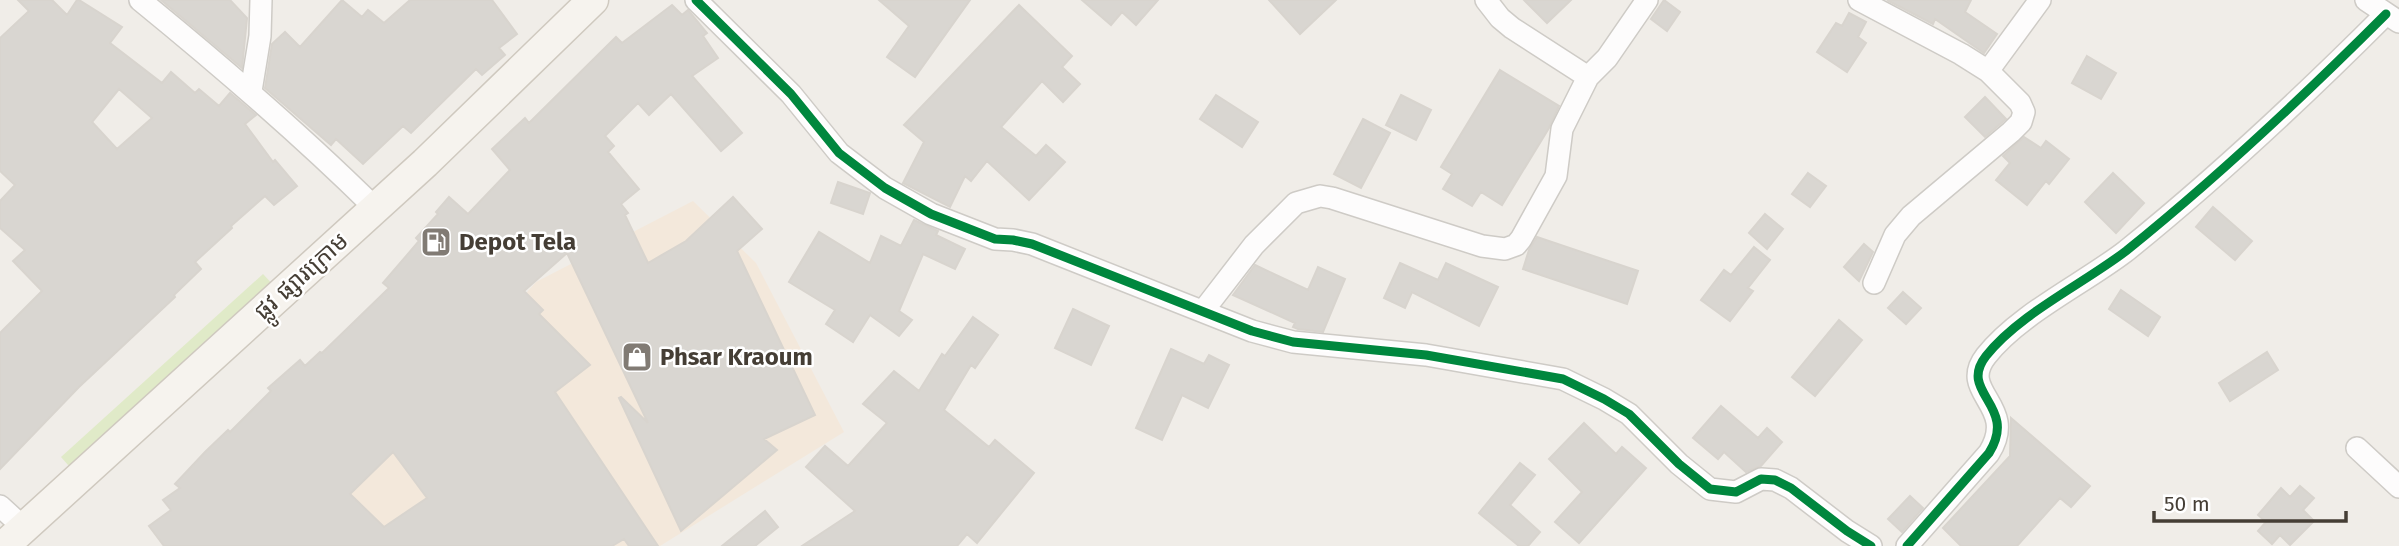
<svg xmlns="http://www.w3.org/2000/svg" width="2399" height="546" viewBox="0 0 2399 546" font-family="'Fira Sans','Noto Sans Khmer',sans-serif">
  <rect width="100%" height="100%" fill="#f0ede8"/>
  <path fill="#f3e8db" d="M 693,201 L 756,263 L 844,432 L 660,546 L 300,546 L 536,282 Z"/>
  <path fill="#e0eac8" d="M 263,274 L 277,289 L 75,473 L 61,457 Z"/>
  <path fill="#d9d6d1" stroke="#d8d4ce" stroke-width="2" fill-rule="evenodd" d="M 18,0 L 52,0 L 67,15 L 77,0 L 79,0 L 122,27 L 110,43 L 162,83 L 171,72 L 195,93 L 199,89 L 219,106 L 230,93 L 256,115 L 245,124 L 273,162 L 275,160 L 297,186 L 274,205 L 265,196 L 231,226 L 232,228 L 195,262 L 201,269 L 174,295 L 175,297 L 79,387 L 0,469 L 0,333 L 42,291 L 13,261 L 25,250 L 0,228 L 0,201 L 15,185 L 0,171 L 0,38 L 29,11 ZM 119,89 L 152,118 L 117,149 L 92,122 Z
    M 161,0 L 230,0 L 247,18 L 242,68 Z
    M 342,0 L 362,17 L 368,10 L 384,23 L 410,0 L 492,0 L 517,34 L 499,48 L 505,55 L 482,75 L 476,69 L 411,133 L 403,126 L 363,164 L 336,139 L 331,145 L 265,88 L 272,44 L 285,32 L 300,47 Z
    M 879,0 L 970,0 L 915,77 L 887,57 L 909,26 Z
    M 1082,0 L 1158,0 L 1136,25 L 1122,12 L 1111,25 Z
    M 1269,0 L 1336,0 L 1300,34 Z
    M 1524,0 L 1571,0 L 1547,23 Z
    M 1664,0 L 1680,12 L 1667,31 L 1651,19 Z
    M 1887,0 L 1971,0 L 1965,12 L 1997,34 L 1984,53 L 1935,19 L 1933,24 Z
    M 672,5 L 682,15 L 688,10 L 707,33 L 703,36 L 718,58 L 692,76 L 742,133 L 721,151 L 671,94 L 649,115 L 638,103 L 605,136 L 614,146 L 608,152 L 639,189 L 621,204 L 628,213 L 625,215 L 648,263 L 686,241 L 733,197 L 762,229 L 737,251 L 815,415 L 764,439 L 777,450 L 681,531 L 619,398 L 621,397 L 648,423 L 567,253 L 524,291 L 543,310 L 539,314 L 590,365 L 555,392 L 658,546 L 629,546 L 624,539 L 612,546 L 164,546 L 149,526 L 171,510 L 163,500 L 180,488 L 175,484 L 205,452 L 228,430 L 230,432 L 271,391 L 268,388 L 300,360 L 305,366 L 320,352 L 322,353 L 389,288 L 383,283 L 419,241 L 416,238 L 438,214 L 436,212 L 449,197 L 468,214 L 510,170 L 492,149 L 525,118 L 529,123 L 616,37 L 622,43 ZM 393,452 L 427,498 L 384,527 L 350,494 Z
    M 1019,5 L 1072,56 L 1062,67 L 1080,84 L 1063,102 L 1042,81 L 1001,127 L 1036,156 L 1046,145 L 1065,162 L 1029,200 L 987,161 L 971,181 L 965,176 L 950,207 L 903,183 L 924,142 L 904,125 Z
    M 1849,13 L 1866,22 L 1858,37 L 1866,43 L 1847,72 L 1817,52 L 1836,23 L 1842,26 Z
    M 2087,56 L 2116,73 L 2101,99 L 2072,83 Z
    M 1500,70 L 1559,106 L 1549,128 L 1502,205 L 1481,192 L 1472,206 L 1443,189 L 1452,174 L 1441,167 Z
    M 1216,95 L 1258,122 L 1242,147 L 1200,119 Z
    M 1401,95 L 1431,110 L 1416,140 L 1386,125 Z
    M 1985,97 L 2006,119 L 1985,137 L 1965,117 Z
    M 1363,119 L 1390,133 L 1361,188 L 1334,174 Z
    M 2024,137 L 2041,148 L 2046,141 L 2069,159 L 2049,184 L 2046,181 L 2027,205 L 1996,180 L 2010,163 L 2003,156 Z
    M 1808,173 L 1826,186 L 1810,207 L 1792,194 Z
    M 2113,173 L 2144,203 L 2116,233 L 2085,202 Z
    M 838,182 L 870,193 L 863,214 L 831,203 Z
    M 2213,207 L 2252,241 L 2235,260 L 2196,227 Z
    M 1765,214 L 1783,229 L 1767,249 L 1749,233 Z
    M 914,220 L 938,231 L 936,235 L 965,249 L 955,269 L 923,254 L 899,311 L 912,320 L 899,336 L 870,315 L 853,342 L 826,324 L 835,310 L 789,282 L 819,232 L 870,263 L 881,236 L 901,246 Z
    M 1537,237 L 1638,271 L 1627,304 L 1523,269 L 1529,250 Z
    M 1864,244 L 1873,252 L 1859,281 L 1844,267 Z
    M 1754,247 L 1770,260 L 1748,288 L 1753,291 L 1730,321 L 1701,300 L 1724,270 L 1731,275 Z
    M 1400,263 L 1438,280 L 1446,263 L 1498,287 L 1479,326 L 1412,292 L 1405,308 L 1384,298 Z
    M 1255,265 L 1308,290 L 1318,267 L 1345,279 L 1323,332 L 1298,329 L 1293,327 L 1295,323 L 1233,295 Z
    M 2121,290 L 2160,317 L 2148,336 L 2109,309 Z
    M 1903,292 L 1921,308 L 1906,324 L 1888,308 Z
    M 1073,309 L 1109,326 L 1091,365 L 1055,348 Z
    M 973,317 L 998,335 L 975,368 L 971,365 L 944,410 L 989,447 L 995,440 L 1034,473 L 977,543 L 967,534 L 957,546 L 802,546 L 855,511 L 806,467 L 825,446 L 848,466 L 887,423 L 863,404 L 894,371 L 919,391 L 942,354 L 945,356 Z
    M 1839,320 L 1862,340 L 1815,396 L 1792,377 Z
    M 1171,349 L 1204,364 L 1209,355 L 1229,365 L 1208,408 L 1182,395 L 1162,440 L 1136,428 Z
    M 2267,352 L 2278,370 L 2230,401 L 2219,383 Z
    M 1721,406 L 1758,438 L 1767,428 L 1782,442 L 1761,466 L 1746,472 L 1724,452 L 1718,459 L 1693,438 Z
    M 2011,418 L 2090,486 L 2071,507 L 2060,498 L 2017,546 L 1961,546 L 1943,528 L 2010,456 Z
    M 1584,423 L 1616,454 L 1622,447 L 1646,468 L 1579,543 L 1555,522 L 1582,492 L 1549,459 Z
    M 1520,463 L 1535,475 L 1510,505 L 1540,532 L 1528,546 L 1519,546 L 1479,513 Z
    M 2300,486 L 2314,498 L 2303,510 L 2314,521 L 2290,545 L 2280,535 L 2272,544 L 2258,531 L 2266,522 L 2258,515 L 2281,488 L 2290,497 Z
    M 1910,496 L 1923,508 L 1902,532 L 1888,519 Z
    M 765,511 L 778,527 L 755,546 L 722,546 Z"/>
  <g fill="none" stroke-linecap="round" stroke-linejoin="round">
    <g stroke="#cecbc6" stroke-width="24">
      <path id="minor" d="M 140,0 C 221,66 299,133 374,207
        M 696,0 L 791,94 L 839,153 L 885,188 L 931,214 L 995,239 L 1013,240 L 1032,244 L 1252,331 L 1293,342 L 1426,355 L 1563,379 L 1604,399 L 1629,414 L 1679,464 L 1710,489 L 1736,492 L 1761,479 L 1775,480 L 1791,488 L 1847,531 L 1871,546
        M 1486,0 L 1500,18 L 1512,28 L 1588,77
        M 1859,0 L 1961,54 L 1988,71 L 2020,103 L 2024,112 L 2021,122 L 2011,132 L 1911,216 L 1895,235 L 1874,283
        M 2366,0 L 2399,22
        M 1988,71 L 2040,0
        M 251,91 L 260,36 L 261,0
        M 1203,311 L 1254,245 L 1296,203 L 1320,196 L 1332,198 L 1482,246 L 1505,249 L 1516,245 L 1521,239 L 1556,176 L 1562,129 L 1588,77 L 1607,58 L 1647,0
        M 2357,448 L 2399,487
        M 0,506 L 24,528
        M 1907,546 L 1989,453 C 2019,405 1957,393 1986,356 C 2019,314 2083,284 2126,251 C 2218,177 2303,97 2386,14"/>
    </g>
    <g stroke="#cfc9bf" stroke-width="33">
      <path id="secondary" d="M 4,546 L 425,163 L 593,0"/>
    </g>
    <use href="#minor" stroke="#fdfcfc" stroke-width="21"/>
    <use href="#secondary" stroke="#f6f3ee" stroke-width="30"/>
    <g stroke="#fff" stroke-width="13">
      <path id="cycleway" d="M 696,0 L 791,94 L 839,153 L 885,188 L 931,214 L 995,239 L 1013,240 L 1032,244 L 1252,331 L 1293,342 L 1426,355 L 1563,379 L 1604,399 L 1629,414 L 1679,464 L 1710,489 L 1736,492 L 1761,479 L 1775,480 L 1791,488 L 1847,531 L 1871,546
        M 1907,546 L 1989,453 C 2019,405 1957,393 1986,356 C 2019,314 2083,284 2126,251 C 2218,177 2303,97 2386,14"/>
    </g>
    <use href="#cycleway" stroke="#00873e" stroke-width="9"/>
  </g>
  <defs>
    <g id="fuel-square" transform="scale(1.575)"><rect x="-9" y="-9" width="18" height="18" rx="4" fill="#817b74" stroke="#fff"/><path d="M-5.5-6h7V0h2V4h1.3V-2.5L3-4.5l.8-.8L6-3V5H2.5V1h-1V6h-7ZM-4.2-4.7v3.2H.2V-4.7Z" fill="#fff"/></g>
    <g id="shop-square" transform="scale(1.575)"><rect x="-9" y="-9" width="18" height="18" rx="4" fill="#817b74" stroke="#fff"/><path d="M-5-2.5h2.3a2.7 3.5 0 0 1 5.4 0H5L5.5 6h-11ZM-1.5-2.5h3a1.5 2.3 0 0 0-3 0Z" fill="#fff"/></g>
  </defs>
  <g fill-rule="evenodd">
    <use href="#fuel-square" x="436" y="242"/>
    <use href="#shop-square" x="637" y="357"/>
  </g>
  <g text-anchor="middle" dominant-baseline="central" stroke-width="5" stroke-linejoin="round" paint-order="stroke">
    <g font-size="24" font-weight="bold" fill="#453e35" stroke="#fff" text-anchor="start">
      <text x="459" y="242">Depot Tela</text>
      <text x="660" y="357">Phsar Kraoum</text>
    </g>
    <g font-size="24" fill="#453e35" stroke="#fff">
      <text transform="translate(301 276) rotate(-42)">ផ្លូវ ផ្សារក្រោម</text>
    </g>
  </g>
  <path d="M2154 511v10h192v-10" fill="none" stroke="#453e35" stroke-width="3.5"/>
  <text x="2164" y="511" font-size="21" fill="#453e35" stroke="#ffffff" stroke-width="5" paint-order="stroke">50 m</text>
</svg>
